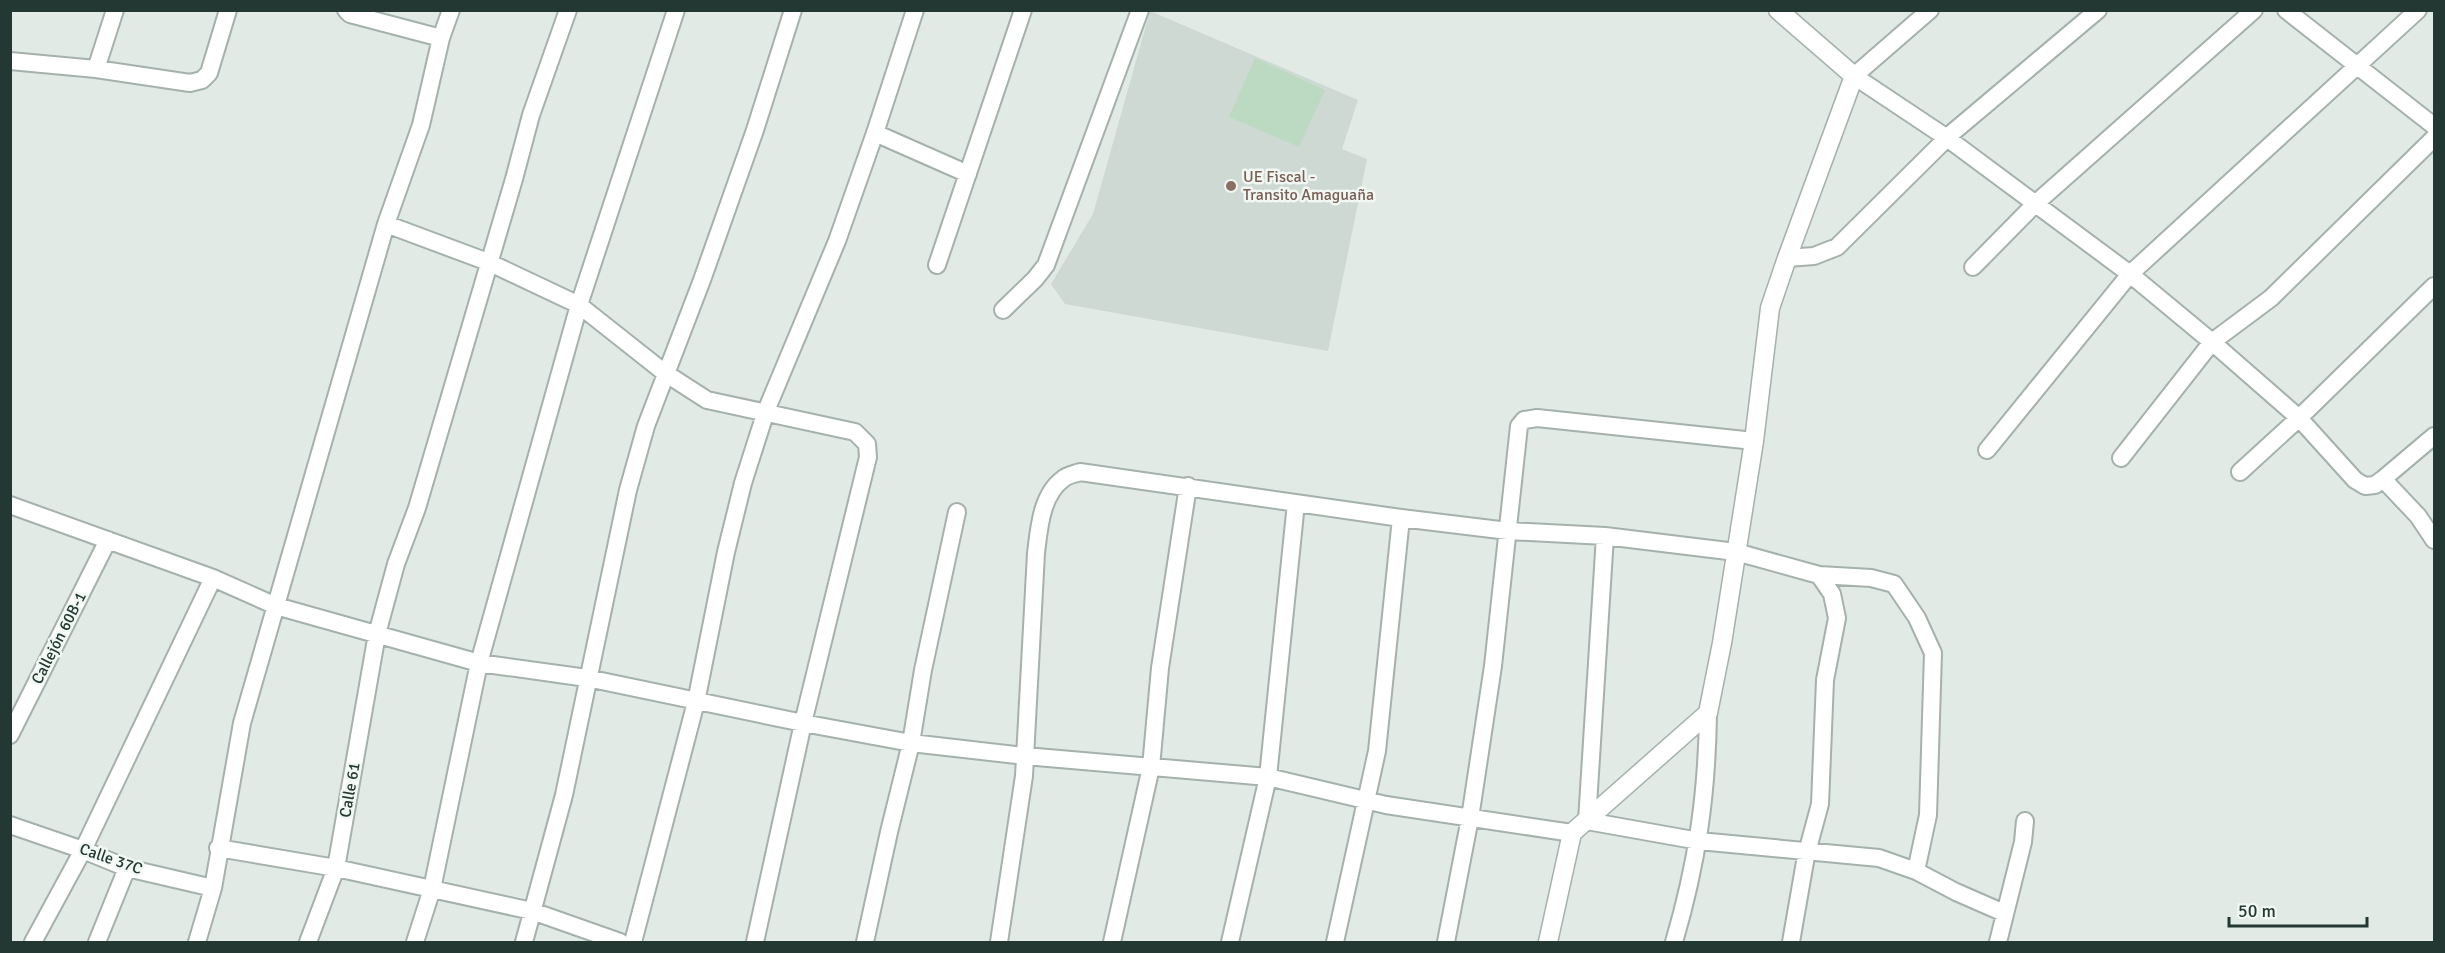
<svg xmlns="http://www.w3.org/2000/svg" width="2445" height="953" viewBox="0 0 2445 953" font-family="Signika,sans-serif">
  <rect width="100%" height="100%" fill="#e1eae5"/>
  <path fill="#cfd9d4" d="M 1150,11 L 1358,100 L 1342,149 L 1367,159 L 1328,351 L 1065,304 L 1051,284 L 1093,214 Z"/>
  <path fill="#bcd9c2" d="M 1255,58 L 1325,90 L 1299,147 L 1229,117 Z"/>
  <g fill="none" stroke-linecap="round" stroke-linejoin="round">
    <g stroke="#a4b1ac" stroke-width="20">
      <path id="minor" d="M 346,10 L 350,14 L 441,38
        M 1930,10 L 1854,76 L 1947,138 L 2130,274 L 2212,342 L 2299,418 L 2355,480 L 2365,486 L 2375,485 L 2383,479 L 2434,436
        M 2286,10 L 2434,126
        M 10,61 L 96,69 L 190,83 L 202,80 L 209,73 L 228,10
        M 96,69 L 115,10
        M 875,133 L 968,174
        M 386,224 L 488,262 L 579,305 L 665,373 L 707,400 L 855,432 L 867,444 L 868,457 L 803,723 L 755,942
        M 1787,258 L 1814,256 L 1837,247 L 1952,133 L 2098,10
        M 937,265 L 1023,10
        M 1973,267 L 2035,204 L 2254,10
        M 1003,310 L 1035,279 L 1046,265 L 1140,10
        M 1987,450 L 2130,274 L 2418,10
        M 2121,458 L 2212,342 L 2271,298 L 2434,138
        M 2240,472 L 2299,418 L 2434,286
        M 2383,479 L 2418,516 L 2434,540
        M 10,505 L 213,578 L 276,606 L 479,663 L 587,678 L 803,723 L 911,743 L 1025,756 L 1268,777 L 1386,805 L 1572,833
        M 1605,536 L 1587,821 L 1699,841 L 1879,858 L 1916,871
        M 10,735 L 108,540
        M 10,825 L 83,850 L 127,868 L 213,888
        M 218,848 L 336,868 L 532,911 L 620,942
        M 33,942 L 83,850 L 213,578
        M 97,942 L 127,868
        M 197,942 L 213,888 L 242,723 L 386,224 L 421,125 L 441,38 L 451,10
        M 308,942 L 336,868 L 377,634 L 396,564 L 417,508 L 514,179 L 531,115 L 568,10
        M 415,942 L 432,889 L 479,663 L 579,305 L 676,10
        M 524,942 L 564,795 L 628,490 L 646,426 L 702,280 L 755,130 L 793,10
        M 633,942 L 696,702 L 726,552 L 743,483 L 766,411 L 837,241 L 875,133 L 915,10
        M 865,942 L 889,832 L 911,743 L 923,670 L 957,512
        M 999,942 L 1024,776 L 1036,553 C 1039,529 1041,495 1063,479 C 1067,475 1075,474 1080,472 L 1401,518 L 1508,531 L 1605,536 L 1736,552 L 1819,575 L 1871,578 L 1894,584 L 1917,618 L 1933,653 L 1928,815 L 1916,871 L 1956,892 L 2004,913
        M 1112,942 L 1151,767 L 1160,668 L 1188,486
        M 1230,942 L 1268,777 L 1296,503
        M 1335,942 L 1377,751 L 1401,518
        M 1446,942 L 1470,818 L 1493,666 L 1519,426 L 1524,420 L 1537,418 L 1754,441
        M 1674,942 C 1697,864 1707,795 1708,713
        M 1791,942 L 1806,856 L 1820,804 L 1825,680 L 1837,618 L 1832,594 L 1819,575
        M 1998,942 L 2023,842 L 2025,821"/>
    </g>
    <g stroke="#a4b1ac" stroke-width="21">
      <path id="tertiary" d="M 1548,942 L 1572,833 L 1708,713 L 1722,643 L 1754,441 L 1770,308 L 1787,258 L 1854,76 L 1778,10"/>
    </g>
    <use href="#minor" stroke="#fff" stroke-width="16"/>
    <use href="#tertiary" stroke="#fff" stroke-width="18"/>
  </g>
  <circle fill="#8d6e63" stroke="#f1f7f3" stroke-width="2" cx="1231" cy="186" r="6"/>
  <g text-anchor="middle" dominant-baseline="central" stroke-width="5" stroke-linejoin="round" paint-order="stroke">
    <g font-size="16" fill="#785e54" stroke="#f1f7f3" text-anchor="start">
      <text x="1243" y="177">UE Fiscal -<tspan x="1243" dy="18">Transito Amaguaña</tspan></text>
    </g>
    <g font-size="16" fill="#233832" stroke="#f1f7f3">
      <text transform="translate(59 638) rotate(-63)">Callejón 60B-1</text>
      <text transform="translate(350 790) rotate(-80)">Calle 61</text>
      <text transform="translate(111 859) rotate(19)">Calle 37C</text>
    </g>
  </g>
  <rect width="2445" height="953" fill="none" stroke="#233832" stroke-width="24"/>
  <path d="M2229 917v9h138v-9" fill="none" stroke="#233832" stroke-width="3"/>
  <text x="2238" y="917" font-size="18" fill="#233832" stroke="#f1f7f3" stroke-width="4.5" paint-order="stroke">50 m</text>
</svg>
